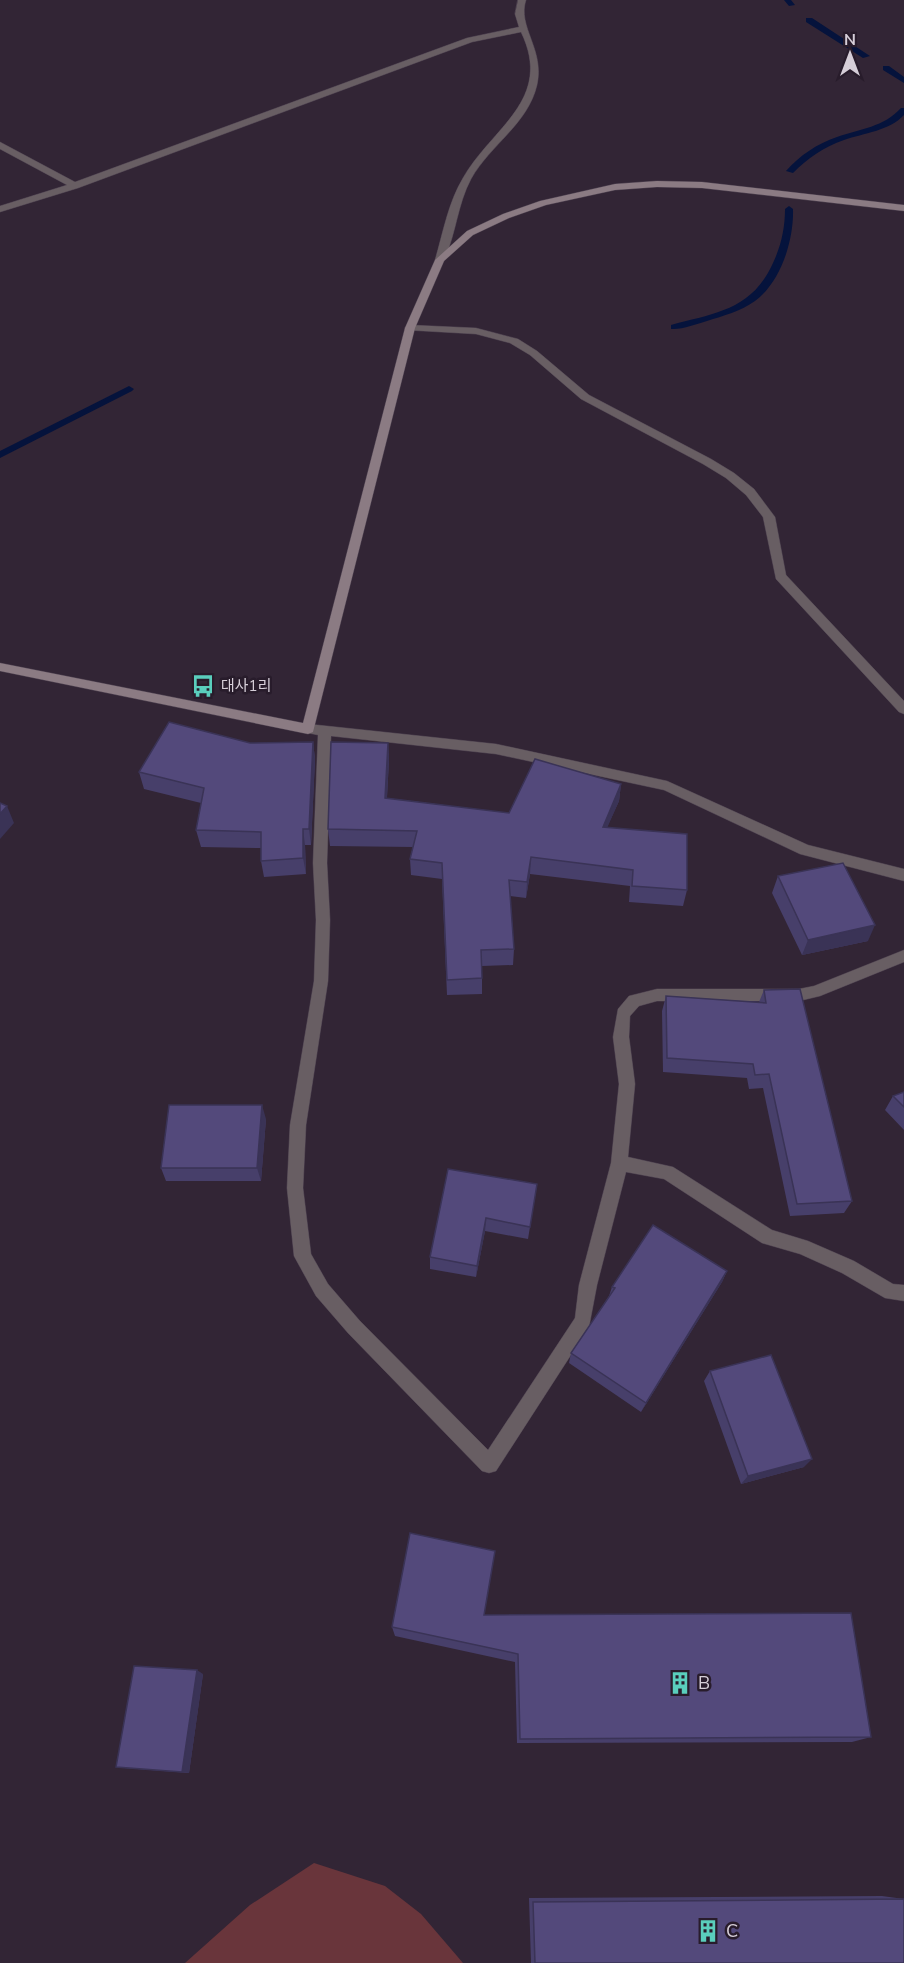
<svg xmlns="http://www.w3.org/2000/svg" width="904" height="1963" viewBox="0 0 904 1963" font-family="'Nunito Sans','Noto Sans KR',sans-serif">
  <rect width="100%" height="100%" fill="#322535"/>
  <path fill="#69353b" d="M 314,1863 L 385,1886 L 421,1914 L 463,1963 L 185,1963 L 250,1905 Z"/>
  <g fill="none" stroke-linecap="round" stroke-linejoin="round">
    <path fill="#05133c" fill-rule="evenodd" d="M 784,0 L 791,0 L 795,5 L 789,6 Z
      M 806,18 L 812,18 L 870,56 L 863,58 L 806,22 Z
      M 883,66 L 889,66 L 904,77 L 904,83 L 883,70 Z
      M 901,108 L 904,108 L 904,115 C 889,131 864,133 844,140 C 824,147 808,158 793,173 L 786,171 C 800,155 817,144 837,137 C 860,129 884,127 901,108 Z
      M 789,206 L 793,209 C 794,240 781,282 755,301 C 741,311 723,316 707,321 C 696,324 682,330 671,329 L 671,325 C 715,313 752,310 773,263 C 781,246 785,228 785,209 Z
      M 129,386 L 134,389 L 132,391 L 0,458 L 0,451 Z"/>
    <g stroke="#4c404f" stroke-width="1">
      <path id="street" d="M 518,0 L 526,0 C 517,27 545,49 537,85 C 528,124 490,145 471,179 C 457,205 456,236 443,262 L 435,260 C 443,233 448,203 463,178 C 492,127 554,100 521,32 L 472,42 L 78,188 L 0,212 L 0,206 L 67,185 L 0,149 L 0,142 L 75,182 L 467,38 L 519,27 L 515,14 Z
        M 410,325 L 476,328 L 518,339 L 537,351 L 589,395 L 711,459 L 734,473 L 754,489 L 775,517 L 786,575 L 904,701 L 904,714 L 899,712 L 776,579 L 763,517 L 746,495 L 726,478 L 703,464 L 581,399 L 530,355 L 510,343 L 476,334 L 406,330 L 405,328 Z
        M 308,724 L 496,744 L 667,781 L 808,845 L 904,869 L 904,881 L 800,854 L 664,790 L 496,754 L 331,736 L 327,863 L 330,920 L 328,981 L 306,1125 L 303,1188 L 311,1254 L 328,1284 L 360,1321 L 488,1450 L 575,1318 L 579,1285 L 611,1163 L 619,1084 L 613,1037 L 618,1009 L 629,996 L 657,989 L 799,989 L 814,986 L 904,950 L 904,962 L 820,996 L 799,1001 L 657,1001 L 639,1006 L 630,1016 L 629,1037 L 635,1084 L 628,1157 L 673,1167 L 772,1230 L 808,1241 L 854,1261 L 893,1284 L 904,1285 L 904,1301 L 885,1298 L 842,1273 L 800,1254 L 762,1243 L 664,1179 L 626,1172 L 597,1285 L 589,1327 L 496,1471 L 489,1473 L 482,1471 L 348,1333 L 316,1296 L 294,1256 L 287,1188 L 290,1125 L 314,981 L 316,920 L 313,863 L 318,735 L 303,732 L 301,729 L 303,726 Z"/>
    </g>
    <g stroke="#4c404f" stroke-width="1">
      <path id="secondary" d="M 657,181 L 702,182 L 904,205 L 904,211 L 702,188 L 657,187 L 615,190 L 546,205 L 509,218 L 473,235 L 444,261 L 415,328 L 313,732 L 308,734 L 0,671 L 0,663 L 303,723 L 405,328 L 435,260 L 467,231 L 503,214 L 540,201 L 615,184 Z"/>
    </g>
    <use href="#street" fill="#685e63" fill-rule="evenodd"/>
    <use href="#secondary" fill="#8b7b83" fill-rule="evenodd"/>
  </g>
  <path fill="#473f6a" d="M 313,742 L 315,759 L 311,845 L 305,845 L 306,874 L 264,877 L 261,861 L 261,848 L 201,847 L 196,830 L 201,803 L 144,789 L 139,772 L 250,743 Z
    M 388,743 L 389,760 L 387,798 L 509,813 L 621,784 L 619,801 L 607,827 L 687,890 L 683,906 L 629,902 L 630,886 L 530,874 L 526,898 L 510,896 L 514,949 L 513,965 L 482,966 L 482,994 L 447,995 L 442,879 L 411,875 L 410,859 L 413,847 L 330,846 L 328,829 Z
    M 778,876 L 868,941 L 802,955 L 772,893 Z
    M 764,990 L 852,1201 L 844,1213 L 790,1216 L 763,1088 L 749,1089 L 747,1078 L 663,1072 L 662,1011 L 666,996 L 759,1002 Z
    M 904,1092 L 904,1130 L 885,1110 L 893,1096 Z
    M 266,1119 L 261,1181 L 166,1181 L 161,1168 Z
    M 537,1184 L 528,1239 L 485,1231 L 476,1277 L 430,1269 L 430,1257 Z
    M 727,1271 L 722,1282 L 641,1412 L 569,1363 L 571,1353 L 609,1296 L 612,1287 Z
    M 710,1371 L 804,1467 L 741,1484 L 704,1381 Z
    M 485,1615 L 871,1737 L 852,1742 L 517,1743 L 515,1662 L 395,1636 L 392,1627 Z
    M 203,1674 L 189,1773 L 124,1768 L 116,1767 Z
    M 882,1896 L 904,1899 L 904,1963 L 531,1963 L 529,1898 Z"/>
  <path fill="#3a3356" d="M 313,742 L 315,759 L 311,845 L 309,829 Z
    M 388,743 L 389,760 L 386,814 L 385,798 Z
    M 621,784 L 619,801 L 600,844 L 603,827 Z
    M 7,806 L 14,823 L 0,839 L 0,814 Z
    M 303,829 L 305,845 L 306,874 L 303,858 Z
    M 531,857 L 530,874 L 526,898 L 527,882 Z
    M 875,925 L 868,941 L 802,955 L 808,940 Z
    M 262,1105 L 266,1119 L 261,1181 L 257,1168 Z
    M 486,1218 L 485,1231 L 476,1277 L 477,1266 Z
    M 727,1271 L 722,1282 L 641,1412 L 646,1403 Z
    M 812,1459 L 804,1467 L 741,1484 L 748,1476 Z
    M 197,1670 L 203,1674 L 189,1773 L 182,1772 Z"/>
  <path fill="#53497b" stroke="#3a3356" stroke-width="1.5" d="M 169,722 L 250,743 L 313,742 L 309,829 L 303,829 L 303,858 L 261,861 L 261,832 L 196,830 L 204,788 L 139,772 Z
    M 331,742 L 388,743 L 385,798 L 509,813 L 535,759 L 621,784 L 603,827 L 687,834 L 687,890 L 632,886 L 633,870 L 531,857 L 527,882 L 509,880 L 514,949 L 481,950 L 482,978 L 447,980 L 442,863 L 410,859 L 417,831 L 328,829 Z
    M 0,803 L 7,806 L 0,814 Z
    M 843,863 L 875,925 L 808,940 L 778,876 Z
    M 800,989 L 852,1201 L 797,1204 L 769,1074 L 755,1075 L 753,1064 L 667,1058 L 666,996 L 766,1003 L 764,990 Z
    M 904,1092 L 904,1107 L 893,1096 Z
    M 169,1105 L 262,1105 L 257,1168 L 161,1168 Z
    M 448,1169 L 537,1184 L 530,1227 L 486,1218 L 477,1266 L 430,1257 Z
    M 653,1225 L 727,1271 L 646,1403 L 571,1353 L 615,1288 L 612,1287 Z
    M 771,1355 L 812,1459 L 748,1476 L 710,1371 Z
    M 410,1533 L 495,1551 L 484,1615 L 851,1613 L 871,1737 L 520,1739 L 518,1654 L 392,1627 Z
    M 134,1666 L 197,1670 L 182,1772 L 116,1767 Z
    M 904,1899 L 904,1963 L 535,1963 L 533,1902 Z"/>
  <defs>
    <g id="bus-bare" transform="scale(1.8)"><path d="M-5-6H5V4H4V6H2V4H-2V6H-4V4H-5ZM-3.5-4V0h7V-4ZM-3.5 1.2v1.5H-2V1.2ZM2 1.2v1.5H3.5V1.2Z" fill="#5acebd" stroke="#281c2b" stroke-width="2.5" paint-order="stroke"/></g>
    <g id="building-bare" transform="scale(1.8)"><path d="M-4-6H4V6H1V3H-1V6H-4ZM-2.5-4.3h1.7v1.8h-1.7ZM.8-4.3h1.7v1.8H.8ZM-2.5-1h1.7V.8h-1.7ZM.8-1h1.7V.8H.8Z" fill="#5acebd" stroke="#281c2b" stroke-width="2.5" paint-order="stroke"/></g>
  </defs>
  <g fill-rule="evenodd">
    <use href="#bus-bare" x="203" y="686"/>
    <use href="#building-bare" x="680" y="1683"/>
    <use href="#building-bare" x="708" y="1931"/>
  </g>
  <g text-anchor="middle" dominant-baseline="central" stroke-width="5" stroke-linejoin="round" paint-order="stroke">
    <g font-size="15" fill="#d6ced8" stroke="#281c2b" text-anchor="start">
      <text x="221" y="686">대사1리</text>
    </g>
    <g font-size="18" fill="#d6ced8" stroke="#281c2b" text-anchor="start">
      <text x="698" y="1683">B</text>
      <text x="726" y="1931">C</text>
    </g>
  </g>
  <g transform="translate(850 54)" stroke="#281c2b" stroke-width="4.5" paint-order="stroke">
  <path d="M0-4.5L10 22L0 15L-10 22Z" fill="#d6ced8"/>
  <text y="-9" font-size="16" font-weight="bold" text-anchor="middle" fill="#d6ced8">N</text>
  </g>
</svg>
